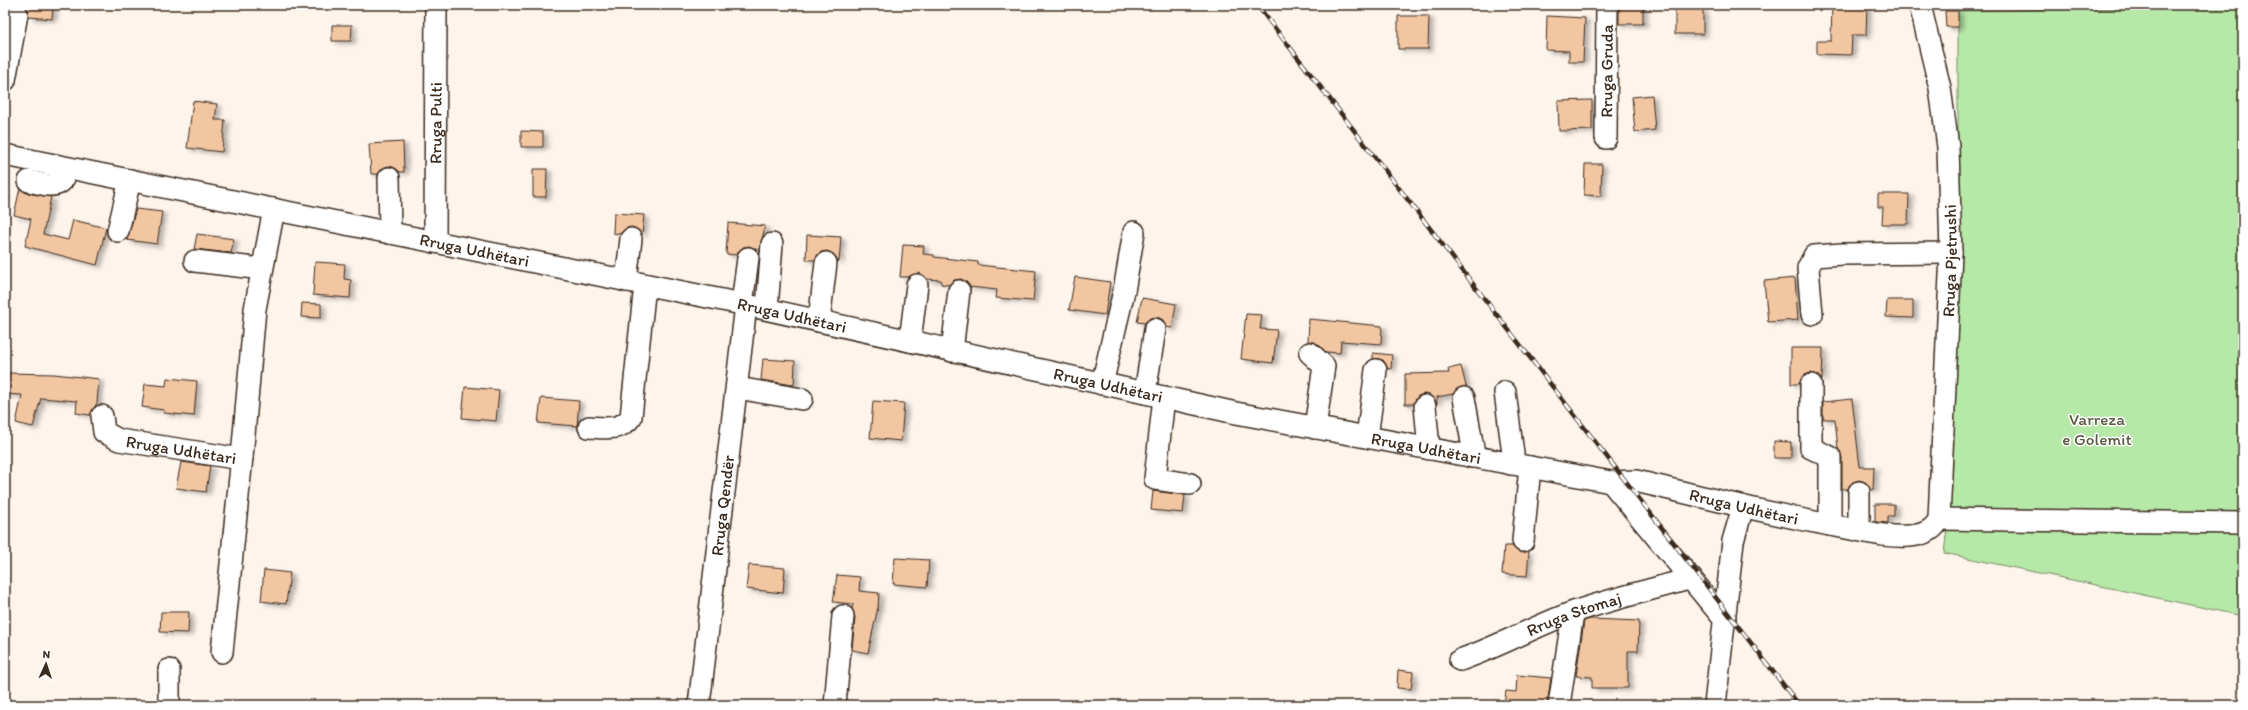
<svg xmlns="http://www.w3.org/2000/svg" width="2248" height="710" viewBox="0 0 2248 710" font-family="Itim,sans-serif">
  <defs>
    <filter id="shadow"><feDropShadow dx="4.5" dy="2.5" stdDeviation="2" flood-color="#0004"/></filter>
  </defs>
  <rect width="100%" height="100%" fill="#fdf4ec"/>
  <filter id="ink" filterUnits="userSpaceOnUse"><feTurbulence type="fractalNoise" baseFrequency=".025" numOctaves="2"/><feDisplacementMap in="SourceGraphic" scale="8" xChannelSelector="R" yChannelSelector="G"/><feConvolveMatrix kernelMatrix="1 2 1 2 8 2 1 2 1" color-interpolation-filters="sRGB"/></filter>
  <g filter="url(#ink)">
    <path fill="#b6e8a8" stroke="#788963" d="M 2243,6 L 2243,616 L 1944,553 L 1948,520 L 1958,221 L 1958,11 Z"/>
    <path fill="#f3c6a2" stroke="#3b2a1e" filter="url(#shadow)" d="M 25,5 L 53,5 L 52,19 L 29,17 L 28,10 Z
      M 1619,5 L 1643,5 L 1643,24 L 1619,24 Z
      M 1832,5 L 1867,5 L 1866,35 L 1852,35 L 1851,55 L 1817,54 L 1817,41 L 1831,41 Z
      M 1675,9 L 1703,9 L 1703,34 L 1675,34 Z
      M 1945,11 L 1958,11 L 1958,27 L 1946,27 Z
      M 1398,16 L 1429,16 L 1428,49 L 1398,49 Z
      M 1547,16 L 1585,18 L 1583,62 L 1569,62 L 1569,51 L 1546,50 Z
      M 332,25 L 352,25 L 351,41 L 332,41 Z
      M 1652,95 L 1655,130 L 1635,132 L 1632,97 Z
      M 1592,100 L 1592,130 L 1559,131 L 1558,101 Z
      M 193,101 L 217,104 L 215,120 L 225,120 L 222,152 L 187,148 Z
      M 521,131 L 543,132 L 543,147 L 521,147 Z
      M 403,142 L 404,172 L 400,172 L 395,168 L 388,166 L 383,168 L 378,174 L 371,174 L 369,144 Z
      M 1585,164 L 1602,164 L 1601,196 L 1584,195 Z
      M 533,169 L 547,169 L 546,197 L 533,197 Z
      M 20,188 L 26,193 L 51,197 L 43,234 L 68,240 L 73,220 L 106,228 L 97,265 L 25,246 L 31,219 L 14,215 Z
      M 1878,194 L 1909,194 L 1908,224 L 1882,224 L 1883,207 L 1878,207 Z
      M 136,209 L 162,212 L 157,244 L 127,240 Z
      M 614,213 L 644,215 L 642,235 L 638,230 L 632,227 L 626,228 L 621,234 L 613,233 Z
      M 728,223 L 765,226 L 759,254 L 756,249 L 749,246 L 743,247 L 737,255 L 726,254 Z
      M 197,234 L 234,239 L 231,253 L 194,249 Z
      M 807,235 L 841,237 L 839,262 L 833,254 L 827,251 L 821,252 L 815,260 L 806,260 Z
      M 903,245 L 924,246 L 923,254 L 934,255 L 934,257 L 978,262 L 978,265 L 1036,271 L 1033,301 L 996,298 L 997,290 L 970,287 L 966,282 L 961,279 L 954,280 L 949,285 L 941,284 L 941,280 L 927,279 L 919,273 L 908,277 L 900,277 Z
      M 315,262 L 345,264 L 344,279 L 351,280 L 350,298 L 313,295 Z
      M 1075,277 L 1110,282 L 1105,315 L 1069,310 Z
      M 1795,278 L 1798,320 L 1768,322 L 1764,281 Z
      M 1142,298 L 1176,304 L 1172,328 L 1166,327 L 1163,320 L 1157,317 L 1150,318 L 1145,323 L 1137,322 Z
      M 1887,300 L 1913,300 L 1913,318 L 1886,317 Z
      M 302,303 L 321,304 L 321,318 L 301,317 Z
      M 1246,314 L 1262,315 L 1260,329 L 1277,330 L 1273,363 L 1241,359 Z
      M 1309,319 L 1382,326 L 1381,344 L 1341,341 L 1340,353 L 1326,352 L 1318,344 L 1308,341 Z
      M 1791,348 L 1823,348 L 1822,380 L 1817,375 L 1811,373 L 1805,375 L 1799,384 L 1791,384 Z
      M 1373,353 L 1392,355 L 1391,369 L 1388,369 L 1383,360 L 1373,359 Z
      M 763,359 L 795,361 L 794,385 L 761,380 Z
      M 1461,366 L 1466,386 L 1457,389 L 1453,394 L 1437,397 L 1437,404 L 1430,395 L 1424,394 L 1418,396 L 1414,404 L 1405,404 L 1405,374 L 1449,373 L 1448,369 Z
      M 5,373 L 54,374 L 99,379 L 97,403 L 90,415 L 76,413 L 77,401 L 41,398 L 33,427 L 16,423 L 22,395 L 5,394 Z
      M 167,378 L 197,381 L 194,416 L 164,413 L 164,410 L 142,407 L 145,384 L 166,386 Z
      M 465,387 L 499,390 L 496,421 L 462,418 Z
      M 541,398 L 579,401 L 577,426 L 538,423 Z
      M 1852,399 L 1860,467 L 1874,467 L 1873,490 L 1870,490 L 1865,482 L 1859,480 L 1853,482 L 1848,489 L 1842,489 L 1842,457 L 1838,449 L 1835,419 L 1823,419 L 1823,402 Z
      M 873,401 L 904,403 L 901,441 L 870,438 Z
      M 1774,441 L 1791,442 L 1791,458 L 1774,458 Z
      M 181,462 L 210,466 L 206,492 L 176,488 Z
      M 1153,491 L 1185,495 L 1183,513 L 1151,510 Z
      M 1875,504 L 1894,504 L 1894,516 L 1888,516 L 1888,523 L 1875,522 Z
      M 1504,546 L 1512,546 L 1521,553 L 1529,551 L 1527,576 L 1502,574 Z
      M 895,558 L 929,560 L 927,587 L 893,584 Z
      M 749,565 L 785,568 L 783,593 L 746,589 Z
      M 264,570 L 290,573 L 286,604 L 261,601 Z
      M 837,575 L 860,577 L 859,591 L 879,593 L 878,607 L 868,653 L 852,650 L 855,617 L 852,609 L 853,604 L 833,602 Z
      M 161,612 L 189,612 L 188,633 L 160,632 Z
      M 1590,619 L 1639,621 L 1638,651 L 1628,651 L 1628,688 L 1592,688 L 1592,677 L 1576,676 L 1584,621 Z
      M 1398,670 L 1413,672 L 1411,689 L 1397,688 Z
      M 1517,675 L 1551,678 L 1547,705 L 1504,705 L 1506,691 L 1516,692 Z"/>
    <g fill="none" stroke-linecap="round" stroke-linejoin="round">
      <g stroke="#3b2a1e" stroke-width="24">
        <g id="minor">
          <path d="M 5,80 L 17,14"/>
          <path id="s1" d="M 1606,138 L 1607,5"/>
          <path id="s2" d="M 5,155 L 742,304 L 1236,413 L 1611,482 L 1636,481 C 1704,497 1772,515 1841,527 C 1863,531 1887,538 1910,536 C 1922,535 1934,531 1939,519 L 1951,253 L 1948,147 L 1940,88 L 1920,5"/>
          <path d="M 389,178 L 390,233"/>
          <path d="M 29,181 C 47,185 63,192 67,168"/>
          <path d="M 118,231 L 130,180"/>
          <path id="s3" d="M 435,242 L 436,5"/>
          <path d="M 195,261 L 262,269"/>
          <path d="M 626,281 L 631,239"/>
          <path d="M 742,304 L 748,258"/>
          <path d="M 767,309 L 772,244"/>
          <path d="M 1812,314 L 1808,268 L 1814,256 L 1842,254 L 1951,253"/>
          <path d="M 819,321 L 826,263"/>
          <path d="M 910,341 L 917,285"/>
          <path d="M 952,351 L 959,291"/>
          <path d="M 1310,353 L 1324,366 L 1315,428"/>
          <path d="M 1102,384 L 1124,291 L 1134,232"/>
          <path d="M 1811,385 L 1811,448 L 1830,457 L 1830,525"/>
          <path d="M 737,388 L 802,399"/>
          <path d="M 1505,392 L 1513,454 L 1511,464"/>
          <path d="M 1145,393 L 1155,329"/>
          <path d="M 1164,397 L 1155,479 L 1190,484"/>
          <path d="M 1464,398 L 1473,448 L 1472,457"/>
          <path d="M 1425,406 L 1429,449"/>
          <path id="s4" d="M 102,416 L 104,432 L 119,440 L 235,458 L 242,457 L 255,309 L 274,209"/>
          <path d="M 589,427 C 605,428 621,431 631,417 L 645,285"/>
          <path d="M 1367,437 L 1376,370"/>
          <path d="M 1611,482 L 1725,620"/>
          <path d="M 1939,519 L 2243,523"/>
          <path d="M 1859,530 L 1859,492"/>
          <path d="M 1523,541 L 1530,467"/>
          <path d="M 222,652 L 242,457"/>
          <path id="s5" d="M 1460,660 C 1498,647 1533,627 1571,613 C 1610,599 1652,590 1691,578"/>
          <path d="M 169,705 L 169,670"/>
          <path id="s6" d="M 699,705 L 746,305"/>
          <path d="M 835,705 L 843,616"/>
          <path d="M 1559,705 L 1573,613"/>
          <path d="M 1715,705 L 1733,541 L 1743,507"/>
        </g>
      </g>
      <use href="#minor" stroke="#fff" stroke-width="21"/>
      <g stroke="#3b2a1e" stroke-width="4.5">
        <path id="rail" d="M 1257,5 L 1799,705"/>
      </g>
      <use href="#rail" stroke="#fff" stroke-width="3" stroke-dasharray="9" stroke-linecap="butt"/>
    </g>
  </g>
  <g text-anchor="middle" dominant-baseline="central" stroke-width="3" stroke-linejoin="round" paint-order="stroke">
    <g font-size="17" fill="#3b2a1e" stroke="#fff">
      <text stroke="none"><textPath href="#s1" startOffset="67">Rruga Gruda</textPath></text>
      <text stroke="none"><textPath href="#s3" startOffset="119">Rruga Pulti</textPath></text>
      <text stroke="none"><textPath href="#s2" startOffset="479">Rruga Udhëtari</textPath></text>
      <text stroke="none"><textPath href="#s2" startOffset="2238">Rruga Pjetrushi</textPath></text>
      <text stroke="none"><textPath href="#s2" startOffset="803">Rruga Udhëtari</textPath></text>
      <text stroke="none"><textPath href="#s2" startOffset="1127">Rruga Udhëtari</textPath></text>
      <text stroke="none"><textPath href="#s4" startOffset="96">Rruga Udhëtari</textPath></text>
      <text stroke="none"><textPath href="#s2" startOffset="1451">Rruga Udhëtari</textPath></text>
      <text stroke="none"><textPath href="#s6" startOffset="201">Rruga Qendër</textPath></text>
      <text stroke="none"><textPath href="#s2" startOffset="1775">Rruga Udhëtari</textPath></text>
      <text stroke="none"><textPath href="#s5" startOffset="123">Rruga Stomaj</textPath></text>
    </g>
    <g font-size="17" fill="#5a5a40" stroke="#fff">
      <text x="2097" y="419">Varreza<tspan x="2097" dy="20">e Golemit</tspan></text>
    </g>
  </g>
  <rect width="2248" height="710" fill="none" stroke="#fff" stroke-width="20"/>
  <rect x="10" y="10" width="2228" height="690" fill="none" stroke="#3b2a1e" stroke-width="1.5" filter="url(#ink)"/>
  <g transform="translate(46 664) rotate(3)" stroke="#ffffff" stroke-width="3" paint-order="stroke">
  <path d="M0-3L7 15L0 10L-7 15Z" fill="#3b2a1e"/>
  <text y="-6" font-size="11" font-weight="bold" text-anchor="middle" fill="#3b2a1e">N</text>
  </g>
</svg>
